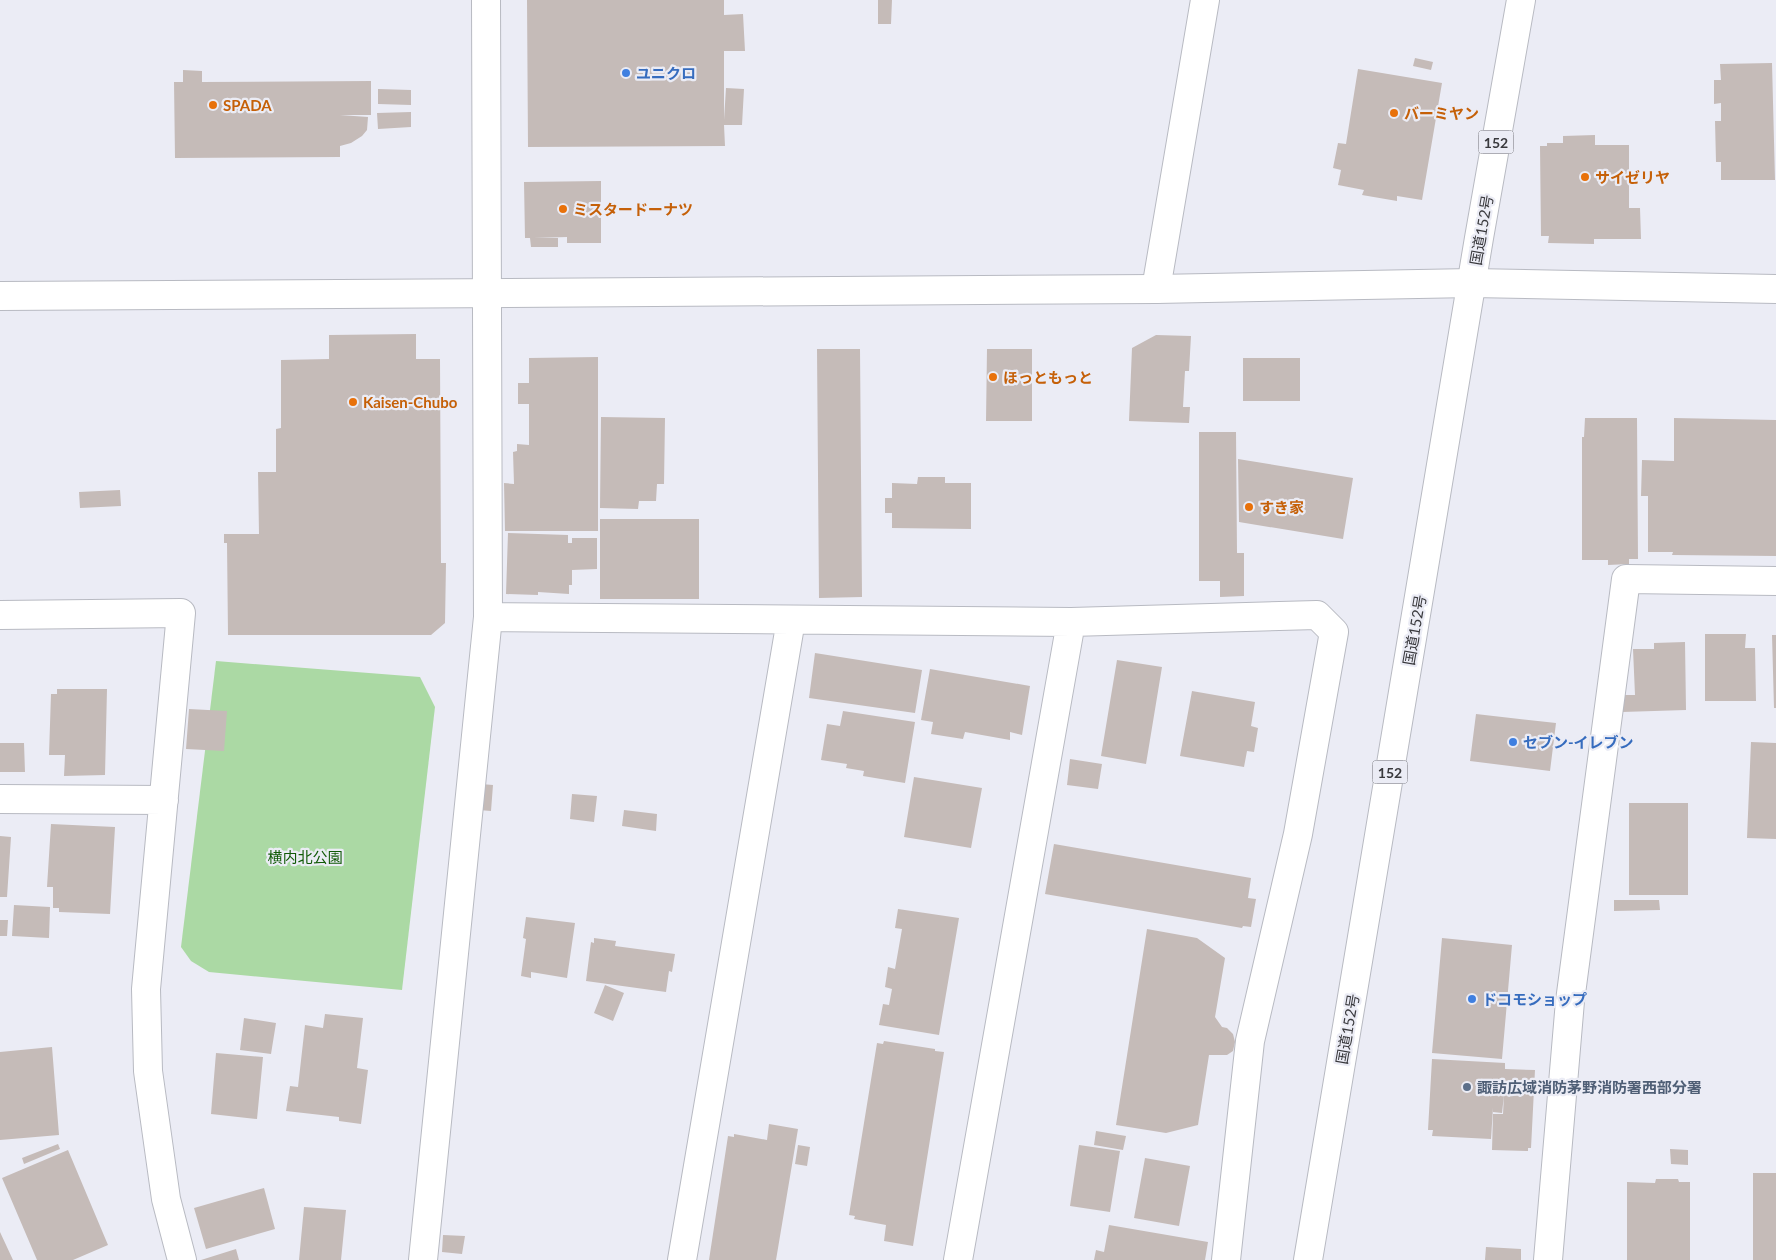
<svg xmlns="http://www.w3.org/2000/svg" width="1776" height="1260" viewBox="0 0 1776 1260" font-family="Lato,'Noto Sans JP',sans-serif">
  <rect width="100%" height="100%" fill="#ebecf5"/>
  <path fill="#abd9a4" d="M 216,661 L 420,677 L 435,707 L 402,990 L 209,972 L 191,961 L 181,947 Z"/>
  <path fill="#c5bbb8" d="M 527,0 L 724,0 L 724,15 L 743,14 L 745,51 L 724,51 L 724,120 L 726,88 L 744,89 L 742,125 L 724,125 L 725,146 L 528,147 Z
    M 878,0 L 892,0 L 891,24 L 878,24 Z
    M 1415,58 L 1433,62 L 1431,70 L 1413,66 Z
    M 1772,63 L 1775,180 L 1721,180 L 1721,162 L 1716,162 L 1715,121 L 1721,121 L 1721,103 L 1714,104 L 1714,80 L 1721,80 L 1720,64 Z
    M 1358,69 L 1442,83 L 1422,200 L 1397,196 L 1397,201 L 1362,195 L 1364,190 L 1338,185 L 1341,170 L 1333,168 L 1338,143 L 1346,144 Z
    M 183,70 L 202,71 L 202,82 L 371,81 L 371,115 L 340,115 L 368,117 L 367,130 L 362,136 L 351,143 L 340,146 L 340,157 L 175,158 L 174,82 L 183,82 Z
    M 378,89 L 411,90 L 411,105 L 378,104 Z
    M 411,112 L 411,127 L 378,129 L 377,113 Z
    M 1595,135 L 1595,145 L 1629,145 L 1629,208 L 1640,208 L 1641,239 L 1594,239 L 1594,244 L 1548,243 L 1549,236 L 1541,236 L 1540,146 L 1547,146 L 1547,143 L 1563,143 L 1563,136 Z
    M 601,181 L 601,243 L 567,243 L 567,237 L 534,238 L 558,238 L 558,247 L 531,247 L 530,238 L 525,238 L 524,182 Z
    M 416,334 L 416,359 L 440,359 L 441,563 L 446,563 L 445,623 L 431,635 L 228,635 L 227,543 L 224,543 L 224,534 L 259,534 L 258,472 L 276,472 L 276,429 L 281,428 L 281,360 L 329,359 L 329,335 Z
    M 1156,335 L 1191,336 L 1189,371 L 1185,371 L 1183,407 L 1190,407 L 1189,423 L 1129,421 L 1132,348 Z
    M 817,349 L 860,349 L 862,597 L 819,598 Z
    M 987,349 L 1032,349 L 1032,421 L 986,421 Z
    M 598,357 L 598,531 L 505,531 L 504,483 L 514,484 L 513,452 L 517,451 L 517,444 L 529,445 L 529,404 L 518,404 L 518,383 L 529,383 L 529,358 Z
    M 1243,358 L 1300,358 L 1300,401 L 1243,401 Z
    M 601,417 L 665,418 L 664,484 L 657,484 L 656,501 L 639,501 L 638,509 L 600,508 Z
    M 1585,418 L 1637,418 L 1638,559 L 1629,559 L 1629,564 L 1608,565 L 1608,560 L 1582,560 L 1582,437 L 1584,437 Z
    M 1674,418 L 1776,420 L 1776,556 L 1672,555 L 1673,552 L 1648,552 L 1648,496 L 1641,496 L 1642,460 L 1674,461 Z
    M 1199,432 L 1236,432 L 1237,553 L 1244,553 L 1244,596 L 1220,597 L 1220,581 L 1199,581 Z
    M 1238,459 L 1353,478 L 1343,539 L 1239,522 Z
    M 918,477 L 945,477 L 945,483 L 971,483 L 971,529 L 892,528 L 892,513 L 885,513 L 885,498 L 892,498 L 892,483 L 917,484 Z
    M 120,490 L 121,506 L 80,508 L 79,492 Z
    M 600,519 L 699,519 L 699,599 L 600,599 Z
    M 508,533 L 568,535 L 568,543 L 572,543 L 572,538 L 597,538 L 597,569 L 572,570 L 572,585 L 569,585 L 569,594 L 538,592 L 538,595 L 506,594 Z
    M 1705,634 L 1746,634 L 1745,648 L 1755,648 L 1756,701 L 1705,701 Z
    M 1772,635 L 1776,635 L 1776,708 L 1774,708 Z
    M 1685,642 L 1686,710 L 1622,712 L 1622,695 L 1635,695 L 1633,649 L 1654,649 L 1654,643 Z
    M 815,653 L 922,670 L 915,713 L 809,698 Z
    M 1117,660 L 1162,667 L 1146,764 L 1101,756 Z
    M 930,669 L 1030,686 L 1022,735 L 1010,732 L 1010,740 L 965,732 L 963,739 L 931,734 L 933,722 L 921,720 Z
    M 57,689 L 107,689 L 105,775 L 64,776 L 65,755 L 49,755 L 51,694 L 57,694 Z
    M 1192,691 L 1255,702 L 1251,726 L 1258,728 L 1254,752 L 1247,751 L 1244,767 L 1180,756 Z
    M 189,709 L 227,711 L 224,751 L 186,749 Z
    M 843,711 L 915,722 L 905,783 L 863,776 L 864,771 L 846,768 L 847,764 L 821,760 L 827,724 L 840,726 Z
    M 1476,714 L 1556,723 L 1550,771 L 1470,761 Z
    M 1751,742 L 1776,743 L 1776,839 L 1747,838 Z
    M 0,743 L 24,743 L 25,772 L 0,772 Z
    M 1070,759 L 1102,764 L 1098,789 L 1067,785 Z
    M 914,777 L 982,788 L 971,848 L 904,837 Z
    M 481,784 L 493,785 L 491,811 L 479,810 Z
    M 572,794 L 597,796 L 594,822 L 570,819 Z
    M 1629,803 L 1688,803 L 1688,895 L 1629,895 Z
    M 624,810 L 657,814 L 656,831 L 622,826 Z
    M 51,824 L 115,827 L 110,914 L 59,912 L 59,908 L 53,908 L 53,887 L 47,887 Z
    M 0,836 L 11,837 L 7,897 L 0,897 Z
    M 1054,844 L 1251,878 L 1248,898 L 1256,899 L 1251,927 L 1243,926 L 1242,928 L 1045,894 Z
    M 1614,900 L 1659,900 L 1660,910 L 1614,911 Z
    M 14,905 L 50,907 L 49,938 L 12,936 Z
    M 898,909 L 959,918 L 939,1035 L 879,1025 L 883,1004 L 889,1005 L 892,989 L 885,987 L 888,967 L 895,969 L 902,929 L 895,928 Z
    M 526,917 L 575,923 L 567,978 L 531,972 L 531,978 L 521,976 L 526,939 L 523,938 Z
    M 0,920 L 8,920 L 7,936 L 0,936 Z
    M 1147,929 L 1197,938 L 1225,958 L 1215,1017 L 1222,1027 L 1227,1028 L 1233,1034 L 1235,1042 L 1233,1051 L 1227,1055 L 1209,1055 L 1198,1125 L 1166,1133 L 1116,1125 Z
    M 594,938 L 616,941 L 615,946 L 675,954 L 672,972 L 669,971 L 666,992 L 586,981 L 591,942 L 594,943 Z
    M 1442,938 L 1512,945 L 1502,1059 L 1432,1053 Z
    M 605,985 L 624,993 L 613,1021 L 594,1013 Z
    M 325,1014 L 363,1018 L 357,1068 L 368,1070 L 361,1124 L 339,1121 L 339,1117 L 286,1111 L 290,1086 L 298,1087 L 305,1025 L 323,1028 Z
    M 244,1018 L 276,1023 L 271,1054 L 240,1050 Z
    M 884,1041 L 935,1049 L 935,1051 L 944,1052 L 913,1246 L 884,1241 L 886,1225 L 854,1219 L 855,1216 L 849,1215 L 877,1043 L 883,1044 Z
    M 52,1047 L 59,1135 L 0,1140 L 0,1052 Z
    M 216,1053 L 263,1057 L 257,1119 L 211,1114 Z
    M 1432,1059 L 1505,1063 L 1505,1069 L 1535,1070 L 1531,1148 L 1528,1148 L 1528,1151 L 1492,1150 L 1493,1114 L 1503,1114 L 1504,1095 L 1502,1113 L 1493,1112 L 1493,1108 L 1491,1139 L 1432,1136 L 1433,1130 L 1428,1130 Z
    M 769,1124 L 798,1129 L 776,1260 L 709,1260 L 728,1136 L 734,1137 L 734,1134 L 767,1140 Z
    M 1096,1131 L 1126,1136 L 1123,1150 L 1094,1145 Z
    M 58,1144 L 60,1149 L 24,1164 L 22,1158 Z
    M 798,1145 L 810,1147 L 807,1166 L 795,1164 Z
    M 1079,1145 L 1120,1151 L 1110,1212 L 1070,1206 Z
    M 1670,1149 L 1688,1150 L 1688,1165 L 1671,1164 Z
    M 68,1150 L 108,1245 L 73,1260 L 37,1260 L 2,1178 Z
    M 1145,1158 L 1190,1166 L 1179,1226 L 1134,1218 Z
    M 1753,1173 L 1776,1173 L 1776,1260 L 1753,1260 Z
    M 1656,1179 L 1678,1179 L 1679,1182 L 1690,1182 L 1690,1260 L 1627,1260 L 1627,1182 L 1655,1183 Z
    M 264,1188 L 275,1229 L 206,1249 L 194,1208 Z
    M 304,1207 L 346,1210 L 341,1260 L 299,1260 Z
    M 1109,1225 L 1208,1242 L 1205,1260 L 1094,1260 L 1096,1250 L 1104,1252 Z
    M 0,1232 L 13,1260 L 0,1260 Z
    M 443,1235 L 465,1236 L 462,1254 L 442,1252 Z
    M 1486,1247 L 1521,1249 L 1521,1260 L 1485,1260 Z
    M 236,1249 L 239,1260 L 201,1260 Z"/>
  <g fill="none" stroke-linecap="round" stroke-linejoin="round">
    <g stroke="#b8bac2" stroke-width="30">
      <path id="street" d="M 1156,289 L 1205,0
        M 0,615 L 181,613 L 146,989 L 148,1071 L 166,1199 L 182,1260
        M 488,617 L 1071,622 L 1317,615 L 1334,632 L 1298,834 L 1250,1041 L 1226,1260
        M 0,799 L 164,800
        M 423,1260 L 488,617 L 486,0
        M 682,1260 L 791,620
        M 958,1260 L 1071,622
        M 1548,1260 L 1570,1001 L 1626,579 L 1776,581"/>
    </g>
    <g stroke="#b8bac2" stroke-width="30">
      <path id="secondary" d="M 0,296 L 1156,289 L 1472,283 L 1776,289"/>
    </g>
    <g stroke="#b8bac2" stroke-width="30">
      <path id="highway" d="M 1308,1260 L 1479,238 L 1521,0"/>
    </g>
    <use href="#street" stroke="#fff" stroke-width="28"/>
    <use href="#secondary" stroke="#fff" stroke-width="28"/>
    <use href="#highway" stroke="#fff" stroke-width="28"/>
  </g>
  <g fill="#3f7fe0" stroke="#ebecf5" stroke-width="2">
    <circle cx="626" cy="73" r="5"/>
    <circle cx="1513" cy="742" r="5"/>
    <circle cx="1472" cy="999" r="5"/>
  </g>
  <g fill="#e8710a" stroke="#ebecf5" stroke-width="2">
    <circle cx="213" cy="105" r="5"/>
    <circle cx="1394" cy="113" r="5"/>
    <circle cx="1585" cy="177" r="5"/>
    <circle cx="563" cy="209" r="5"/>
    <circle cx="993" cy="377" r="5"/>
    <circle cx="353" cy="402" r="5"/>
    <circle cx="1249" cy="507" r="5"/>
  </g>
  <circle fill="#5c6f8a" stroke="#ebecf5" stroke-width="2" cx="1467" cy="1087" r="5"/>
  <g text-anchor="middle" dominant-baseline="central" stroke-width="4.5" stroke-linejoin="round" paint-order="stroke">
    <g fill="#ebecf5" stroke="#6e6f74" stroke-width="1">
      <rect x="1478.5" y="130.5" width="35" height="23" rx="4"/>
      <rect x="1372.5" y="760.5" width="35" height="23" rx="4"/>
    </g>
    <g font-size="14" font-weight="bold" fill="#39393d">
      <text x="1496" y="142">152</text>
      <text x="1390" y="772">152</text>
    </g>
    <g font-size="15" font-weight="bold" fill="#366cbe" stroke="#ebecf5" text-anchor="start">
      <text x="636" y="73">ユニクロ</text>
      <text x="1523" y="742">セブン-イレブン</text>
      <text x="1482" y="999">ドコモショップ</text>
    </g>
    <g font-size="15" font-weight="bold" fill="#c56008" stroke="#ebecf5" text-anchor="start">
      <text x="223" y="105">SPADA</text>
      <text x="1404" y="113">バーミヤン</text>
      <text x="1595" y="177">サイゼリヤ</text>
      <text x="573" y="209">ミスタードーナツ</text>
      <text x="1003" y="377">ほっともっと</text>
      <text x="363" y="402">Kaisen-Chubo</text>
      <text x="1259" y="507">すき家</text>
    </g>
    <g font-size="15" fill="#39393d" stroke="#ebecf5">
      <text transform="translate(1481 230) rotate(-80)">国道152号</text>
      <text transform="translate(1414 630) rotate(-80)">国道152号</text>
      <text transform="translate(1347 1029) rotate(-80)">国道152号</text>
    </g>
    <g font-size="15" fill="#115a07" stroke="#ebecf5">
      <text x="305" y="857">横内北公園</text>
    </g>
    <g font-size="15" font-weight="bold" fill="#4e5e75" stroke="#ebecf5" text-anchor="start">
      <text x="1477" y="1087">諏訪広域消防茅野消防署西部分署</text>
    </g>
  </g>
</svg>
